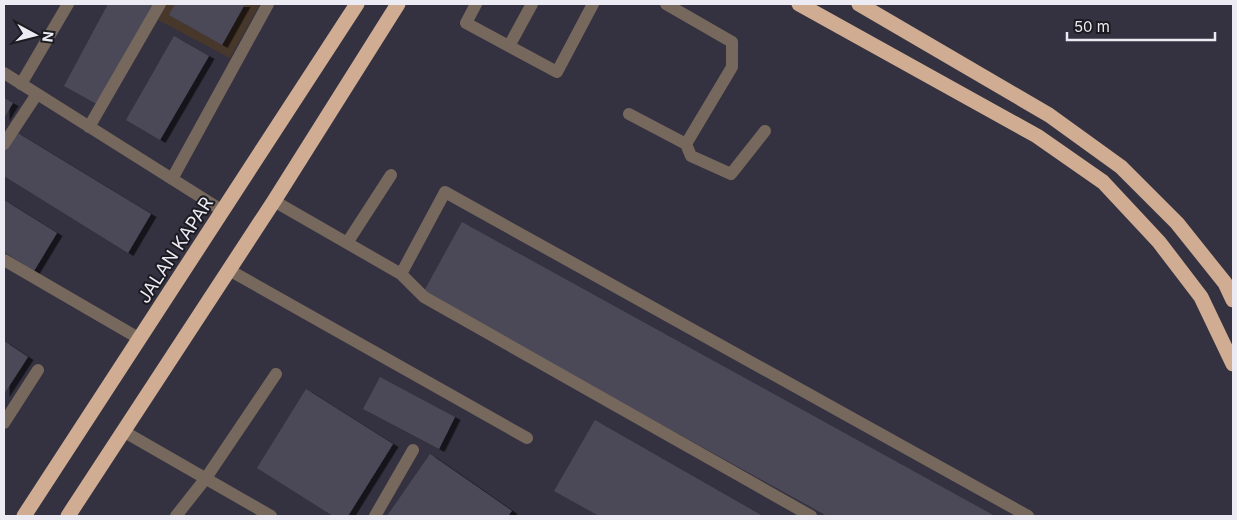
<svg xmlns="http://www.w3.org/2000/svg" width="1237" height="520" viewBox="0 0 1237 520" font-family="Inter,sans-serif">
  <defs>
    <filter id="shadow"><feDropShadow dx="5.5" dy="3" stdDeviation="0" flood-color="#0009"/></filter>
  </defs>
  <rect width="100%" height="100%" fill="#343240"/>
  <path fill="#48382c" d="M 167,4 L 260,4 L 230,58 L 158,20 Z"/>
  <path fill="#4c4a58" filter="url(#shadow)" d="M 108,4 L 155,4 L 100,106 L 64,86 Z
    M 175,4 L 245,4 L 222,45 L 169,15 Z
    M 174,36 L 209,56 L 160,140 L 126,120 Z
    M 4,98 L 13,103 L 4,118 Z
    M 16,132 L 151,214 L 128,253 L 4,176 L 4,152 Z
    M 4,200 L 57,233 L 34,271 L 4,252 Z
    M 462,222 L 995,516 L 827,516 L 423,293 Z
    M 4,341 L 28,357 L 4,394 Z
    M 380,377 L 455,417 L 439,449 L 363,409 Z
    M 306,389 L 393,444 L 348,516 L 333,516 L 257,468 Z
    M 595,420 L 763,516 L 599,516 L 554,491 Z
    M 430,454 L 512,511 L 508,516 L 387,516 Z"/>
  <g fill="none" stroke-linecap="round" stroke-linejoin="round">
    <path stroke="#76685d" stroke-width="12" d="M 476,4 L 466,23 L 557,72 L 593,4
      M 509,46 L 532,4
      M 4,73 L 223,211
      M 21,84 L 68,4
      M 629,114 L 686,144 L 732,67 L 732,42 L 666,4
      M 89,127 L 160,4
      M 4,144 L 37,94
      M 686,144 L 691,156 L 731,174 L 765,131
      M 172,179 L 268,4
      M 274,201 L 401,274 L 424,297 L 811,516
      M 347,243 L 391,175
      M 4,260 L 140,339
      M 229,270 L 527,438
      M 401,274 L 445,192 L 1028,516
      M 4,423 L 38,370
      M 123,431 L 271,516
      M 176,516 L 206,478 L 276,374
      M 375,516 L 413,450"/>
    <path stroke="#d0ad92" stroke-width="15" d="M 799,4 L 1037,136 L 1103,182 L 1159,242 L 1201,297 L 1233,364
      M 859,4 L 1049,115 L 1121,167 L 1177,223 L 1225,283 L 1233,300
      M 24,516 L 357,4
      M 68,516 L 274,201 L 398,4"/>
  </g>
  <g text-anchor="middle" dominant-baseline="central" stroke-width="4" stroke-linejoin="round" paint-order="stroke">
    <g font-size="18" fill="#ecebf4" stroke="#1c1b21">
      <text transform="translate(175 250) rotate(-57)">JALAN KAPAR</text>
    </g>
  </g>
  <rect width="1237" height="520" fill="none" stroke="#ecebf4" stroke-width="10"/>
  <g transform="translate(35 35) rotate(97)" stroke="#1c1b21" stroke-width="4" paint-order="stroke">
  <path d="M0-4L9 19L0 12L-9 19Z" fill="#ecebf4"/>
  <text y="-8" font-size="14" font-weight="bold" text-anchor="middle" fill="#ecebf4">N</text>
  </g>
  <path d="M1067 32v8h148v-8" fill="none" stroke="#ecebf4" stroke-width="2.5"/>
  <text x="1074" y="32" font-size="15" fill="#ecebf4" stroke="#1c1b21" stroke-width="4" paint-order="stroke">50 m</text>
</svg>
